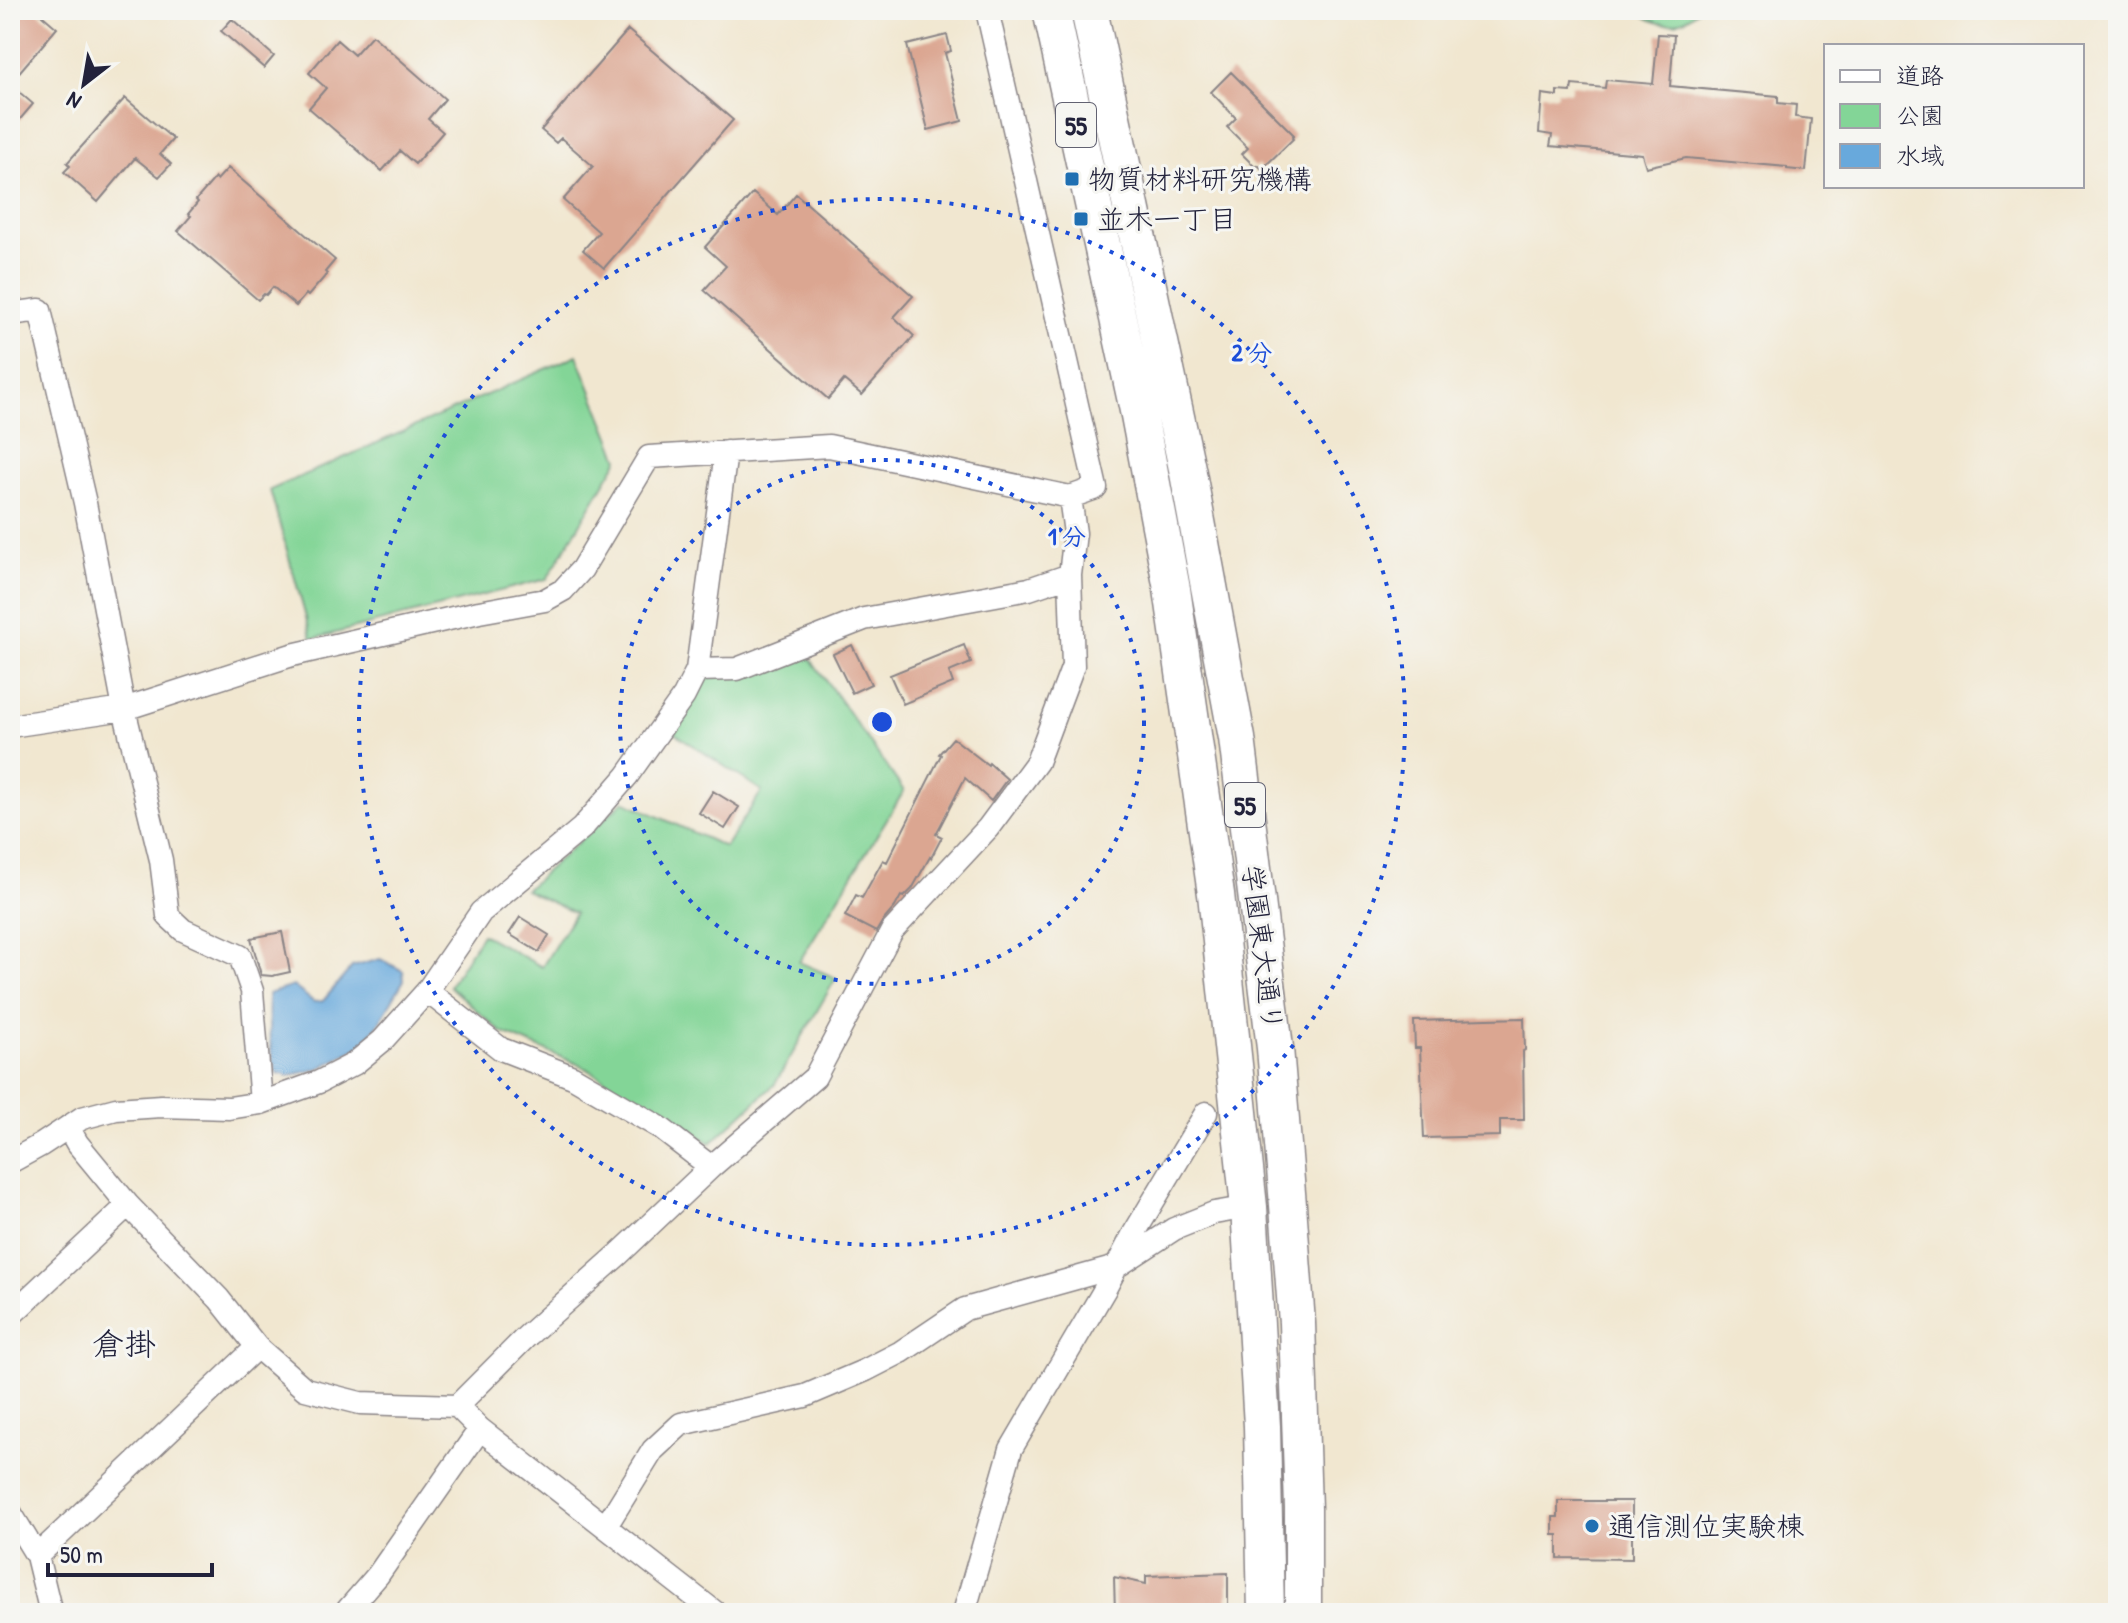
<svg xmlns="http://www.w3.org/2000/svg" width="2128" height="1623" viewBox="0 0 2128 1623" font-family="'Patrick Hand','Klee One',sans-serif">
  <rect width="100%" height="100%" fill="#f6f6f2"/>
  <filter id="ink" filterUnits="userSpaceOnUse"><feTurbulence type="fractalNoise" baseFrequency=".0125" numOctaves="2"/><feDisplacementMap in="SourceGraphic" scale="16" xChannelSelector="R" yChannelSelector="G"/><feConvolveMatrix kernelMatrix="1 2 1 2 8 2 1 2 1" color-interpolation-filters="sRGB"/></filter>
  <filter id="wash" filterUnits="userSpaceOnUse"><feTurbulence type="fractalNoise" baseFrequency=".006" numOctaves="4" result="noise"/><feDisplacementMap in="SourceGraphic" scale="32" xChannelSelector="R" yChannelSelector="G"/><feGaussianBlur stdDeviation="1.8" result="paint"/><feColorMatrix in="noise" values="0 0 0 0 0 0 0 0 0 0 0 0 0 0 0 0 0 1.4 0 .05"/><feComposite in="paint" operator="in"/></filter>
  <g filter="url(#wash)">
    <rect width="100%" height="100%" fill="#f1e7d0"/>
    <path fill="#83d597" stroke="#527c69" stroke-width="2" d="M 1638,10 L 1698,10 C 1679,28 1656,29 1638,10 Z
      M 577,355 L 619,459 L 547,579 L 312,639 L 270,490 Z
      M 808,655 L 904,791 L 799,962 L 836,978 L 775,1084 L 711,1143 L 580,1065 L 501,1032 L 449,986 L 482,934 L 542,967 L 575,913 L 525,890 L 624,801 L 725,847 L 762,791 L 673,732 L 703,679 Z"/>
    <path fill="#68a9dc" stroke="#45668c" stroke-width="2" d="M 380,959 L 403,971 L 404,980 L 376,1028 L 360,1047 L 318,1069 L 289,1076 L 277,1073 C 268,1052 269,1017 268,994 L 293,986 L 314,1002 L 323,1001 L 352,967 Z"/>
    <g id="blocks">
      <path fill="#dba691" d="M 10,10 L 36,10 L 57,28 L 10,83 Z
        M 232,19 L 274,56 L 264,68 L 221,31 Z
        M 628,30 L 733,120 L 604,268 L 583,250 L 599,232 L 563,200 L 593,166 L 561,138 L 556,143 L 541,130 Z
        M 1658,34 L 1674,35 L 1670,86 L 1778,96 L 1778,103 L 1796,105 L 1795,117 L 1811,119 L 1806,171 L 1787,169 L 1787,167 L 1686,158 L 1646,167 L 1642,154 L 1550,146 L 1552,135 L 1539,133 L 1542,94 L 1557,96 L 1557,91 L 1571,92 L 1572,85 L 1605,88 L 1606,80 L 1653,84 Z
        M 372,35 L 445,99 L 428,119 L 443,132 L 415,164 L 400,151 L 382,171 L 309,108 L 326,88 L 309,73 L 337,40 L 354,55 Z
        M 947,35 L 951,51 L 945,53 L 962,121 L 928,130 L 907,45 Z
        M 1231,72 L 1294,135 L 1292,138 L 1293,139 L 1262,169 L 1258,165 L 1255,167 L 1242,154 L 1248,148 L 1227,127 L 1236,118 L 1211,92 Z
        M 10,84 L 33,104 L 10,131 Z
        M 125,98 L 173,139 L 160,154 L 171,164 L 159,177 L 135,158 L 98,202 L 64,172 L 70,166 L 67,163 Z
        M 228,168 L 335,260 L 325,272 L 327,274 L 308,296 L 306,294 L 296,306 L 273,287 L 266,295 L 264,294 L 258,300 L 178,231 L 191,216 L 188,214 L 198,202 L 196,200 L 215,178 L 217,180 Z
        M 753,193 L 778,215 L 796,194 L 913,296 L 894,317 L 914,336 L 862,395 L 844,380 L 828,399 L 704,290 L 726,266 L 705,247 Z
        M 852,645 L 871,684 L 852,693 L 833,654 Z
        M 964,645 L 971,663 L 949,672 L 953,683 L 903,704 L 890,675 Z
        M 953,738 L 988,765 L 989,763 L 1007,779 L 991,801 L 965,778 L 936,834 L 942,837 L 931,858 L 930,857 L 912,889 L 904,897 L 901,896 L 895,907 L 882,922 L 876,932 L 845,916 L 856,895 L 862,898 L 883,860 L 887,862 L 941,755 L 939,754 Z
        M 713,791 L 739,807 L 725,829 L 699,813 Z
        M 520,917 L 549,935 L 539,952 L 509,934 Z
        M 282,932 L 290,972 L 272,976 L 261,975 L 251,938 Z
        M 1524,1018 L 1525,1050 L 1523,1051 L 1524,1120 L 1500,1120 L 1500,1136 L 1424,1138 L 1420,1048 L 1415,1048 L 1414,1021 Z
        M 1558,1501 L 1632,1501 L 1632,1559 L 1558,1558 L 1558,1535 L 1553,1535 L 1553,1517 L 1558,1517 Z
        M 1228,1573 L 1228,1613 L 1115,1613 L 1114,1577 L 1146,1584 L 1146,1576 Z"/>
    </g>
  </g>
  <g filter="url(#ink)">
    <use href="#blocks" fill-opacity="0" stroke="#8a8486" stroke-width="2"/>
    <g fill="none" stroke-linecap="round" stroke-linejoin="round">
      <g stroke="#8a8486" stroke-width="25">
        <path id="minor" d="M 10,314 L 40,310 L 85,503 L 124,709 L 161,860 L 168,916 L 183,930 L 240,956 L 252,991 L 261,1103
          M 697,670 L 737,669 L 864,619 L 1029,589 L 1070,575
          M 10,726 L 124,709 L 292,655 L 479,612 L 545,600 L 563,590 L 582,569 L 649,457 L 829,446 L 1070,497 L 1096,488 L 987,10
          M 427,991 L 501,1049 L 573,1077 L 659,1127 L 711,1167
          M 68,1127 L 77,1143 L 128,1205 L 219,1299 L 257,1347 L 305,1389 L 360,1403 L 457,1406 L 526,1337 L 619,1254 L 711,1167 L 815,1077 L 892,931 L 988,828 L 1037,762 L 1073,666 L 1070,575 L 1075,533 L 1070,497
          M 10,1162 L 41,1145 L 82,1118 L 116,1109 L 161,1106 L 229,1108 L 261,1103 L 319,1082 L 354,1064 L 382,1041 L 427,991 L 481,912 L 582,828 L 627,776 L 684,696 L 697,670 L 726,452
          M 10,1316 L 128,1205
          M 457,1406 L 480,1429 L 716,1613
          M 10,1512 L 37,1556 L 51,1613
          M 606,1526 L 653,1450 L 681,1424 L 805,1396 L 866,1370 L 901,1352 L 965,1309 L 1116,1267 L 1174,1229 L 1214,1213 L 1249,1207
          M 37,1556 L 257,1347
          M 345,1613 L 378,1575 L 480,1429
          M 964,1613 L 1011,1449 L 1105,1289 L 1133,1235 L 1206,1113"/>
      </g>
      <g stroke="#8a8486" stroke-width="39">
        <path id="primary" d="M 1051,10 L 1139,415 L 1172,589 L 1216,894 L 1249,1207 L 1262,1426 L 1266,1613
          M 1089,10 L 1188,473 L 1237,738 L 1275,1048 L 1288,1205 L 1297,1323 L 1303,1509 L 1303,1613"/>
      </g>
      <use href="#minor" stroke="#fff" stroke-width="22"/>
      <use href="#primary" stroke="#fff" stroke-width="36"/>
    </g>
  </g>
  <g fill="none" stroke="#1d4ed8" stroke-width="4" stroke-dasharray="4 8">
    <circle cx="882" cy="722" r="262"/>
    <circle cx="882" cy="722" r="523"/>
  </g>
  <g fill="#1f6fb2" stroke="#f6f6f2" stroke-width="3">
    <rect x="1064" y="171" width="16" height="16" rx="4"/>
    <rect x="1073" y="211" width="16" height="16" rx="4"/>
    <circle cx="1592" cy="1526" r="8"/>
  </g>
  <g text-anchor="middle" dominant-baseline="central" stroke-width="6" stroke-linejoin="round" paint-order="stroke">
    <g fill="#f6f6f2" stroke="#626272" stroke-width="2">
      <rect x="1056" y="103" width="40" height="44" rx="6"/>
      <rect x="1225" y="783" width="40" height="44" rx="6"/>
    </g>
    <g font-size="26" font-weight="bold" fill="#22223b">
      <text x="1076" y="125">55</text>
      <text x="1245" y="805">55</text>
    </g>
    <g font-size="28" fill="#22223b" stroke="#f6f6f2" text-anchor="start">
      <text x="1088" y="179">物質材料研究機構</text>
      <text x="1097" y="219">並木一丁目</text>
      <text x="1608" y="1526">通信測位実験棟</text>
    </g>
    <g font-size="28" fill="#22223b" stroke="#f6f6f2">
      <text transform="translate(1263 948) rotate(83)">学園東大通り</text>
    </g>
    <g font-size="32" fill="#22223b" stroke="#f6f6f2">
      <text x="124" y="1343">倉掛</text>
    </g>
  </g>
  <circle cx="882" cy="722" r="12" fill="#1d4ed8" stroke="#f6f6f2" stroke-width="4"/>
  <g font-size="24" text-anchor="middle" font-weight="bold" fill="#1d4ed8" stroke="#f6f6f2" stroke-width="6" stroke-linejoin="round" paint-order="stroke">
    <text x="1252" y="361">2 分</text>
    <text x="1067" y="545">1 分</text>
  </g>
  <rect width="2128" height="1623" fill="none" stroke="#f6f6f2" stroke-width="40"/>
  <rect x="1824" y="44" width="260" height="144" fill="#f6f6f2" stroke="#a1a1a9" stroke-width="2"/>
  <rect x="1840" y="70" width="40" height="12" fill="#ffffff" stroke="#a1a1a9" stroke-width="2"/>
  <text x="1896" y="84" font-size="24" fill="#22223b">道路</text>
  <rect x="1840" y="104" width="40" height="24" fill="#83d597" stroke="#a1a1a9" stroke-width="2"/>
  <text x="1896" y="124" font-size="24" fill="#22223b">公園</text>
  <rect x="1840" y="144" width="40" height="24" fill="#68a9dc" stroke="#a1a1a9" stroke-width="2"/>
  <text x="1896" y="164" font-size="24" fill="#22223b">水域</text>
  <g transform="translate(84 84) rotate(211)" stroke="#f6f6f2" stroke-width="6" paint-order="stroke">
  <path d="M0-6L14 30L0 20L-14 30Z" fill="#22223b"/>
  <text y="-12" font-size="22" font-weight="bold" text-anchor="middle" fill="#22223b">N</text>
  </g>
  <path d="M48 1563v12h164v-12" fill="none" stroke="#22223b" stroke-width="4"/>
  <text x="60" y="1563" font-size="24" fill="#22223b" stroke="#f6f6f2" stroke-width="6" paint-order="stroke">50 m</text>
</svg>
